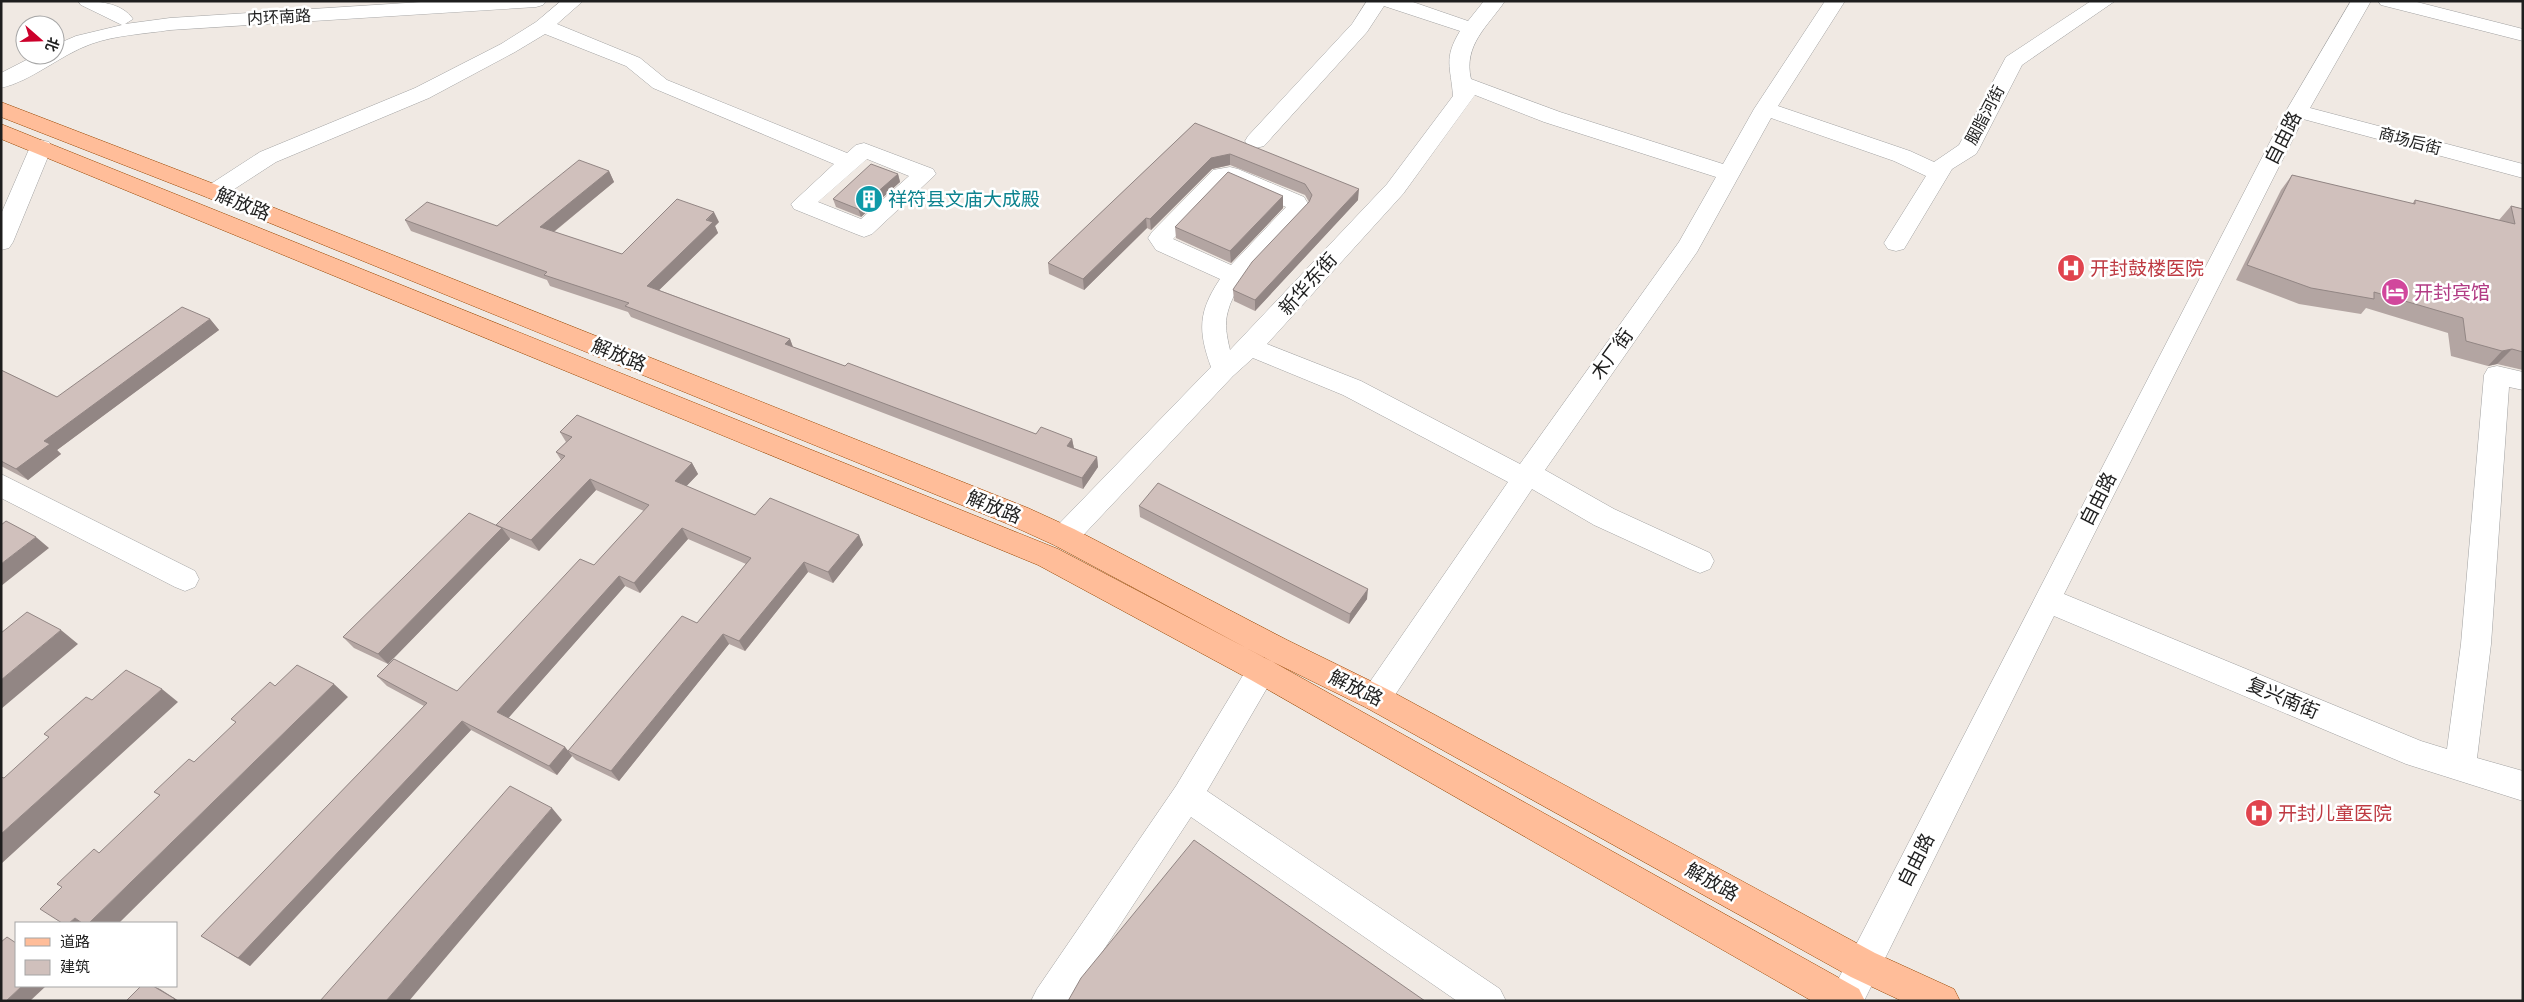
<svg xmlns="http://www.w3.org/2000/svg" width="2524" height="1002" viewBox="0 0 2524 1002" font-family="Figtree,'Noto Sans SC',sans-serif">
  <rect width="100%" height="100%" fill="#f0e9e3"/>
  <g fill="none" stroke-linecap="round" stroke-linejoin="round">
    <g stroke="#a2a2a2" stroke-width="1">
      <path id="minor" d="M 78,1 C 97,1 121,2 133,19 L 125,24 L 170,18 L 437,1 L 546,1 L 543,5 L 536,7 L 170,30 C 144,34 116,35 91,44 C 60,55 32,81 1,88 L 1,73 L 36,55 L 55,55 L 55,45 L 76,36 L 122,25 L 81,5 Z
        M 561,1 L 583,1 L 557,24 L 640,58 L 667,80 L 847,153 L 856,145 L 864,143 L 933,169 L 936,174 L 872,234 L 864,237 L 856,234 L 794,209 L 791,204 L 834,164 L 653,88 L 626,66 L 545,34 L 515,52 L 429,98 L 276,162 L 222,197 L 214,199 L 206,197 L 203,192 L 206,187 L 260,152 L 415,88 L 501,44 L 536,22 ZM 867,159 L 909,176 L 861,219 L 818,202 Z
        M 1367,1 L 1410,1 L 1468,21 L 1484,1 L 1505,1 C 1488,26 1463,45 1471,79 L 1560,112 L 1723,164 L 1754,109 L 1825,1 L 1845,1 L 1778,106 L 1910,151 L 1934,162 L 1959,145 L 2006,57 L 2091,1 L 2115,1 L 2022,65 L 1979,149 L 1976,154 L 1952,169 L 1904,249 L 1896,251 L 1888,249 L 1884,243 L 1926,176 L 1894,161 L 1771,118 L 1697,252 L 1545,470 L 1614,509 L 1710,553 L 1714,561 L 1710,569 L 1700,573 L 1690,569 L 1594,525 L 1532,489 L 1387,707 L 1376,711 L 1365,707 L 1361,698 L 1365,689 L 1508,482 L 1343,395 L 1253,358 L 1233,376 L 1074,545 L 1064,548 L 1054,545 L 1050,537 L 1054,529 L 1211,367 C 1198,331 1198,312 1220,279 L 1156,250 L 1148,238 L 1152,232 L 1213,170 L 1230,167 L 1238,169 L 1304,197 L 1310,207 L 1307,212 C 1283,238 1236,278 1228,311 C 1224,324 1227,337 1230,350 L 1387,184 L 1453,96 C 1451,67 1443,59 1460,31 L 1384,6 L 1367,32 L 1264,146 L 1256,148 L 1248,146 L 1245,141 L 1248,136 L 1352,24 ZM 1475,95 L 1544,122 L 1716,177 L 1679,242 L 1520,464 L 1361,381 L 1267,344 L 1403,194 ZM 1228,181 L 1286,207 L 1231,265 L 1173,239 Z
        M 2351,1 L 2371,1 L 2310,108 L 2523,164 L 2523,178 L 2303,119 L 2064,594 L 2421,741 L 2447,749 L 2461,644 L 2484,375 L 2488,368 L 2497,366 L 2523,372 L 2523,390 L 2509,387 L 2491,644 L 2477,758 L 2523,771 L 2523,801 L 2406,764 L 2054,616 L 1864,1001 L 1827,1001 L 2286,111 Z
        M 2378,1 L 2413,1 L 2523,29 L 2523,41 L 2381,5 Z
        M 41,140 L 49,142 L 52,147 L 13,242 L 9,248 L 1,250 L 1,214 L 30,147 L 33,142 Z
        M 1,474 L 195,571 L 199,579 L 195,587 L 185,591 L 175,587 L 1,498 Z
        M 1262,658 L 1273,662 L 1277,671 L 1207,791 L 1500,989 L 1506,1001 L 1457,1001 L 1191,817 L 1070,1001 L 1031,1001 L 1037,989 L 1176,786 L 1251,662 Z"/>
    </g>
    <g stroke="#984600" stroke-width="1">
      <path id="major" d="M 1,102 L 222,187 L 1028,508 L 1074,529 L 1287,640 L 1387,689 L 1875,953 L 1954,989 L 1960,1001 L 1902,1001 L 1851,977 L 1365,707 L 1265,658 L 1054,545 L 1008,524 L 206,197 L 1,117 Z
        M 1,124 L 1058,549 L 1273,662 L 1859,989 L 1865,1001 L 1812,1001 L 1251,680 L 1038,565 L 1,139 Z"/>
    </g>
    <use href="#minor" fill="#fff" fill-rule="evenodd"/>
    <use href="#major" fill="#ffbd99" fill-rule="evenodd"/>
  </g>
  <path fill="#b3a5a2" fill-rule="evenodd" d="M 1195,123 L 1358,200 L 1255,311 L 1234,301 L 1233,290 L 1309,202 L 1305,195 L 1230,165 L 1212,169 L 1151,230 L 1147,228 L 1084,290 L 1049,274 L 1048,263 Z
    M 609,171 L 614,182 L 554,232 L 622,254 L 719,222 L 715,226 L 718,233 L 659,290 L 790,339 L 793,347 L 845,366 L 1036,434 L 1072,439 L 1074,448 L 1097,457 L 1098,467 L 1083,489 L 631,317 L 628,312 L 550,286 L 547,280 L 411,231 L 405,220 L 497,226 Z
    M 898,174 L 900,182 L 861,217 L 836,207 L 833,199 Z
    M 2292,175 L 2412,204 L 2415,200 L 2499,220 L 2511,206 L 2523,209 L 2523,370 L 2497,364 L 2488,366 L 2451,356 L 2448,333 L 2366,308 L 2361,314 L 2299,304 L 2236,280 L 2281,190 Z
    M 1283,196 L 1283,208 L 1231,263 L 1176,238 L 1175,227 Z
    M 210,319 L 219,330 L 57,450 L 61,454 L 28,480 L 1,466 L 1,370 L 57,397 Z
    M 560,432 L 692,463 L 698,474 L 686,486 L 755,515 L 859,535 L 863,545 L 833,583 L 808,572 L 745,651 L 729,644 L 619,781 L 576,760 L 572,756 L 557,775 L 471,730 L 250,966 L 201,936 L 424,706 L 387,686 L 377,676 L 457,691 L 594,565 L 644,511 L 596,490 L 539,551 L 510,538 L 510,539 L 388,664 L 354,648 L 343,637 L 496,525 L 561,460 L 556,452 L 566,442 ZM 688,539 L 746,564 L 697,623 L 568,751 L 565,747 L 508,718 L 625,586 L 640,593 Z
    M 1139,506 L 1367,599 L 1349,624 L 1140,517 Z"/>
  <path fill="#928684" d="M 1230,154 L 1230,165 L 1212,169 L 1151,230 L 1150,219 L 1211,158 Z
    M 609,171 L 614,182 L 546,238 L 540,227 Z
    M 898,174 L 900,182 L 861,217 L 858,209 Z
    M 1359,189 L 1358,200 L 1255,311 L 1255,300 Z
    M 1283,196 L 1283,208 L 1231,263 L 1230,251 Z
    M 714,212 L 719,222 L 715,226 L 718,233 L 652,297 L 647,286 Z
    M 1146,218 L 1147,228 L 1084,290 L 1083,279 Z
    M 210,319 L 219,330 L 57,450 L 61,454 L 28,480 L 16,469 L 44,441 Z
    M 790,339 L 794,350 L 785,344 Z
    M 2512,349 L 2497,364 L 2488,366 L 2502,351 Z
    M 1072,439 L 1074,449 L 1067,446 Z
    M 1097,457 L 1098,467 L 1083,489 L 1082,478 Z
    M 692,463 L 698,474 L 681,492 L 675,481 Z
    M 590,479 L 596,490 L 539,551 L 531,540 Z
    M 502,528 L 510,539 L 388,664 L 378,654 Z
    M 682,528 L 688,539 L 640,593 L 634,583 Z
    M 859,535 L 863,545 L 833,583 L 828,572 Z
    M 36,537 L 49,548 L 1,586 L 1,564 Z
    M 804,562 L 808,572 L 745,651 L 739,641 Z
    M 619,576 L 625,586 L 505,722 L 497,712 Z
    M 1368,589 L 1367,599 L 1349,624 L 1350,614 Z
    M 61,630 L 78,644 L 1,709 L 1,680 Z
    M 723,634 L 729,644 L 619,781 L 611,771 Z
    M 334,684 L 348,697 L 119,923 L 89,923 Z
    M 162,689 L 178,702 L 1,864 L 1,834 Z
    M 462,721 L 471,730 L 250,966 L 238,958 Z
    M 565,747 L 572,756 L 557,775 L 549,766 Z
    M 552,808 L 562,820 L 409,1001 L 386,1001 Z
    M 75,918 L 83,923 L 69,923 Z
    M 22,986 L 46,986 L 30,1001 L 6,1001 Z
    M 153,986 L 160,989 L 179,1001 L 174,1001 Z"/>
  <path fill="#d0c0bc" stroke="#928684" d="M 1195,123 L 1359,189 L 1255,300 L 1233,290 L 1234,288 L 1252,262 L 1309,202 L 1312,195 L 1305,184 L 1230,154 L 1211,158 L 1150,219 L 1146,218 L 1083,279 L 1048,263 Z
    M 579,160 L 609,171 L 540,227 L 622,254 L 677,199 L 714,212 L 706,220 L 713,222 L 647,286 L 790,339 L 785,344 L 845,366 L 848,363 L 1036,434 L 1041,427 L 1072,439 L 1067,446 L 1097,457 L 1082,478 L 625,306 L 629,303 L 544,275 L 547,272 L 405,220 L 427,202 L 497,226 Z
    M 871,164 L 898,174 L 858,209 L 833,199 Z
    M 1228,172 L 1283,196 L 1230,251 L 1175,227 Z
    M 2292,175 L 2415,204 L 2415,200 L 2515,224 L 2511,206 L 2523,209 L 2523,352 L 2512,349 L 2502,351 L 2466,341 L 2463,318 L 2374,292 L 2374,299 L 2311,288 L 2247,265 Z
    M 182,307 L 210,319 L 44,441 L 50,444 L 16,469 L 1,461 L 1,370 L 57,397 Z
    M 577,415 L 692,463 L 675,481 L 755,515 L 770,498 L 859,535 L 828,572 L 804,562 L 739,641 L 723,634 L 611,771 L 568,751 L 682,616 L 697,623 L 751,558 L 682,528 L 634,583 L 619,576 L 497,712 L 565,747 L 549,766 L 462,721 L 238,958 L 201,936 L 427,703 L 377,676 L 394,659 L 457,691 L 580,559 L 594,565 L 649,505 L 590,479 L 531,540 L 496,525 L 565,456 L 556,452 L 572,437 L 560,432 Z
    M 1158,483 L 1368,589 L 1350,614 L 1139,506 Z
    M 469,513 L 502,528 L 378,654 L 343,637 Z
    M 6,521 L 36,537 L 1,564 L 1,525 Z
    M 27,612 L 61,630 L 1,680 L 1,633 Z
    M 297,665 L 334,684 L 89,923 L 82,923 L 75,918 L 69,923 L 62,923 L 40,909 L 62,887 L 57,884 L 94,849 L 99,853 L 160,795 L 154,792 L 189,759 L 194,762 L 236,722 L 231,719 L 270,682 L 275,686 Z
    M 126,670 L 162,689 L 1,834 L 1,777 L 4,778 L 49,737 L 44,734 L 86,697 L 92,700 Z
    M 510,786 L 552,808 L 386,1001 L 320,1001 Z
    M 1194,840 L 1425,1001 L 1068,1001 L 1081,978 Z
    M 7,937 L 16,943 L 16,986 L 22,986 L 6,1001 L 1,1001 L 1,942 Z
    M 141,986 L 153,986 L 175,999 L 174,1001 L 126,1001 Z"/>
  <defs>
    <g id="building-disc" transform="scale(1.4375)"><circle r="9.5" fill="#0f9aa8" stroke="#fff"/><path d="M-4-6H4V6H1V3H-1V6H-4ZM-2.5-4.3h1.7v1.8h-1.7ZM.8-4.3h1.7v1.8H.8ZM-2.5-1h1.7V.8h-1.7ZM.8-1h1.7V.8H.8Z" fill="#fff"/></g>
    <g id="hospital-disc" transform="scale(1.4375)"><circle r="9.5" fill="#e0444e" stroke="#fff"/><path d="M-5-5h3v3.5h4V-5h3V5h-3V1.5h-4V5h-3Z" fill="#fff"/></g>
    <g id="hotel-disc" transform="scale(1.4375)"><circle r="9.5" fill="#d1479c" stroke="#fff"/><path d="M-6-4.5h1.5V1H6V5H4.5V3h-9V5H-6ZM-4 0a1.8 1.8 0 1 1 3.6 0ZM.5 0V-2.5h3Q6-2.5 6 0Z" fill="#fff"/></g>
  </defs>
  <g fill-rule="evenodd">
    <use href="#building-disc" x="869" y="199"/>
    <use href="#hospital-disc" x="2071" y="268"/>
    <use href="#hotel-disc" x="2395" y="292"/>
    <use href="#hospital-disc" x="2259" y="813"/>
  </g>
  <g text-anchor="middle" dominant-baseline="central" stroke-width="5" stroke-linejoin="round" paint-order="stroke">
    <g font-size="16" fill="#1e1e1e" stroke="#fff">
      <text transform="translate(279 17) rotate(-3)">内环南路</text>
      <text transform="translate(1985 115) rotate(-62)">胭脂河街</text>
      <text transform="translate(2410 141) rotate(15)">商场后街</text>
    </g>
    <g font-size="19" fill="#1e1e1e" stroke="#fff">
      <text transform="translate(2283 138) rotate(-63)">自由路</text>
      <text transform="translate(243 204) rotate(22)">解放路</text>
      <text transform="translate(1308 284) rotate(-48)">新华东街</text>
      <text transform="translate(1612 354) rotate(-54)">木厂街</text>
      <text transform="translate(619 355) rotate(22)">解放路</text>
      <text transform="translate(2098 499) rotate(-63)">自由路</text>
      <text transform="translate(994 507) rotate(22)">解放路</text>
      <text transform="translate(1356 688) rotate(26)">解放路</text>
      <text transform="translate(2283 698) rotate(23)">复兴南街</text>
      <text transform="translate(1916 860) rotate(-63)">自由路</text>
      <text transform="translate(1712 882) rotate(29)">解放路</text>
    </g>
    <g font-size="19" fill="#0d838f" stroke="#fff" text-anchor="start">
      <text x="888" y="199">祥符县文庙大成殿</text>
    </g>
    <g font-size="19" fill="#be3a42" stroke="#fff" text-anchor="start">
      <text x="2090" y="268">开封鼓楼医院</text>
      <text x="2278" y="813">开封儿童医院</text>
    </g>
    <g font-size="19" fill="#b23c85" stroke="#fff" text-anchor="start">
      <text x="2414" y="292">开封宾馆</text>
    </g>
  </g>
  <rect width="2524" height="1002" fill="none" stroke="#1e1e1e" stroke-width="5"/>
  <rect x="15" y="922" width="162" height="65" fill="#ffffff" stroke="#a5a5a5"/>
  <rect x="25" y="938" width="25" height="8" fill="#ffbd99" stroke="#a5a5a5"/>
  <text x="60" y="947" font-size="15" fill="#1e1e1e">道路</text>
  <rect x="25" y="960" width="25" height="15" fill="#d0c0bc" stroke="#a5a5a5"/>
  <text x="60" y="972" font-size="15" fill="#1e1e1e">建筑</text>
  <g transform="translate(40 40) rotate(110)"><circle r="24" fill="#ffffff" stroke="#a5a5a5"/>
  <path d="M0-4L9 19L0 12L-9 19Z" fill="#cc002b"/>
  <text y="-8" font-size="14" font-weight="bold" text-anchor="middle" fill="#1e1e1e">北</text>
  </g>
</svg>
